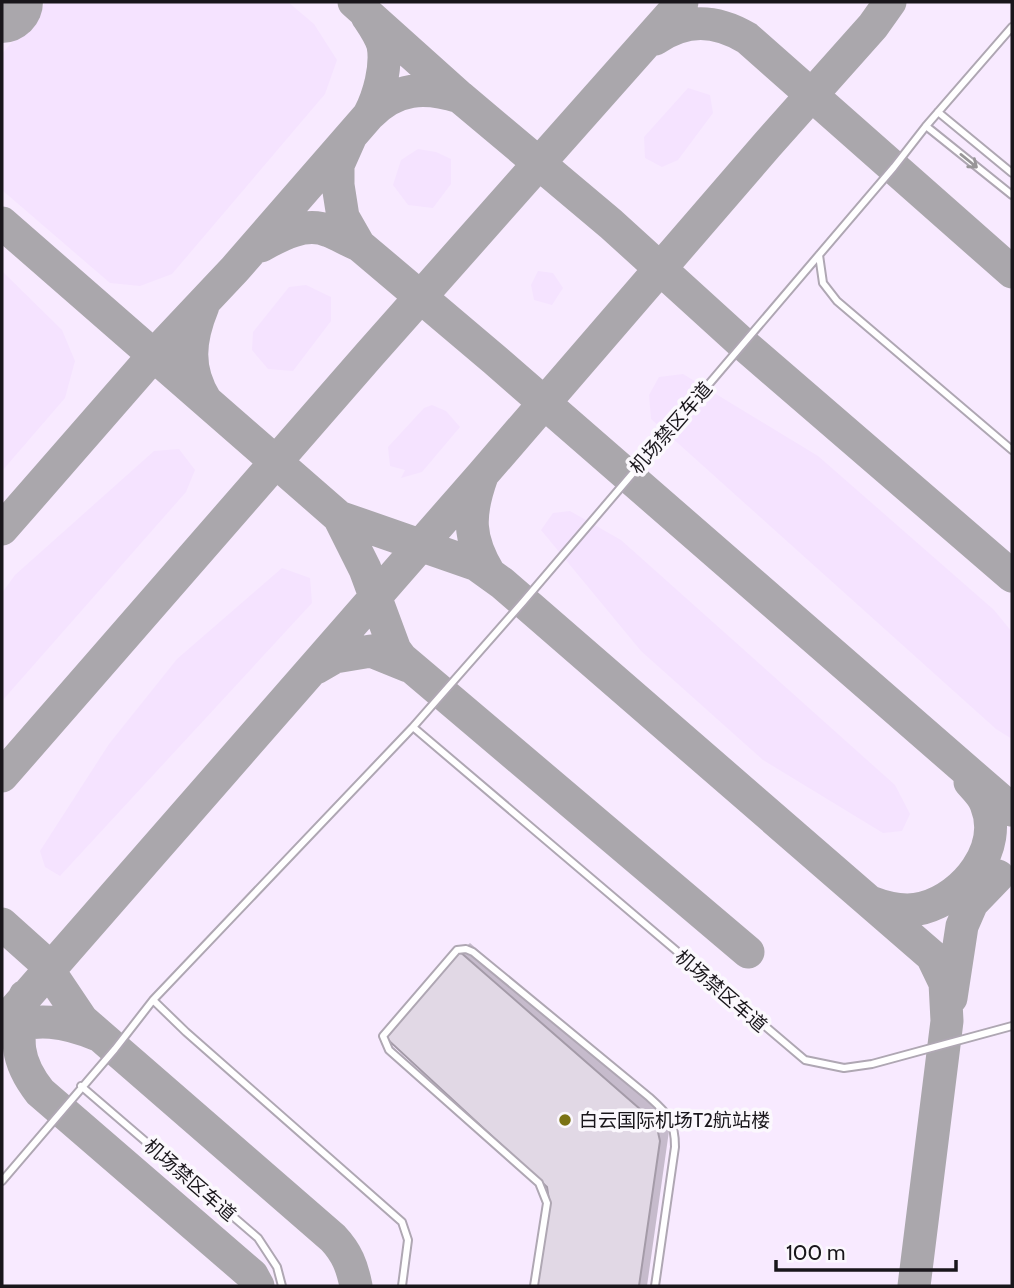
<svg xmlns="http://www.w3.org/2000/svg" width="1014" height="1288" viewBox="0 0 1014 1288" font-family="Cabin,'Noto Sans SC',sans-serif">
  <rect width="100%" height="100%" fill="#fbf8fd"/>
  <path fill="#f8eaff" d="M 2,2 L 1012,2 L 1012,1286 L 2,1286 Z"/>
  <path fill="#f5e3ff" d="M 46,2 L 288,2 L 314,24 L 337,60 L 325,94 L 172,274 L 140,286 L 110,283 L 2,190 L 2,54 Z
    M 688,88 L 710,95 L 713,113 L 678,160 L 662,167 L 645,158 L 644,137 Z
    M 418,149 L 436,152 L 451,159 L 451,184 L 433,208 L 408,205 L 393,185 L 401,160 Z
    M 2,271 L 62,330 L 75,361 L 65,398 L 2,471 Z
    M 538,271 L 553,273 L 563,288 L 552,305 L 534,300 L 531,285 Z
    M 306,285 L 331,297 L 331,321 L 293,371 L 268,369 L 252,350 L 253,332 L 289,287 Z
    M 683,374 L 818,456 L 994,610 L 1012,632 L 1012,739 L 996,729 L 651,419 L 649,395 L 659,377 Z
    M 432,405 L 446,411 L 460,427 L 422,472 L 401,478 L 405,470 L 390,466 L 388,447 L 424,408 Z
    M 179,449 L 195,470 L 186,492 L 2,701 L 2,593 L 15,575 L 154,451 Z
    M 570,511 L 621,540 L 895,785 L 910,814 L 902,831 L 883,833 L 763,760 L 641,651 L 541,530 L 553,513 Z
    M 282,568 L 310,578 L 312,603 L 60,876 L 45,867 L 40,851 L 109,744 L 177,659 Z"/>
  <path fill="#0003" d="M 470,943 L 665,1114 L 669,1131 L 647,1286 L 537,1286 L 551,1193 L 460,952 Z"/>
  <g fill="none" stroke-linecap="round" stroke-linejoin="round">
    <path stroke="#aaa7ac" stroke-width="33" d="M 354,2 L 460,97 L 611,224 L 743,344 L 1012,576
      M 367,16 C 373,25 380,35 383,45 C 387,67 379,96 369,115 C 396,87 425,86 460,97
      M 655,39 C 686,18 715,19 747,38 L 1012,272
      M 350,138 L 338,165 L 338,185 L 343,217 L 359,245 L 495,360 L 1012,810
      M 2,223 L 339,517 L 477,565 L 502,583 L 932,956 L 945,983 L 947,1021 L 914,1286
      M 261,246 C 280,235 306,221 329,231 C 339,235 349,241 359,245
      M 203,306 C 189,340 186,369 206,401
      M 482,476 C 468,515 468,538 489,573
      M 339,517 L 365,569 L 395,650 L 401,658 L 748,952
      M 2,529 L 153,356 L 235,269 L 369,115
      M 316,668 L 335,657 L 371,651 L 408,666
      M 2,776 L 369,355 L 682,2
      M 870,902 C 888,909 905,913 923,908 C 965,897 1004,848 986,804 C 983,795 976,789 970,782
      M 2,924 L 41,959 L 82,1020 L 333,1238 C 347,1253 352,1266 356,1286
      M 25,996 C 18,1037 12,1056 40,1092 L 252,1275 L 258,1286
      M 951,998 L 962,926 L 972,903 L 998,876
      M 2,1024 L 482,475 L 767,145 L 873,26 L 890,2
      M 2,1032 C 34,1015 67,1022 98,1035"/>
    <path stroke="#aaa7ac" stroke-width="80" d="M 2,3 L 3,2"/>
  </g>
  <path fill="#e1d8e5" stroke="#a49ba8" stroke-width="2" d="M 459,951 L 656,1123 L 660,1141 L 639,1286 L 536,1286 L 549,1200 L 547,1187 L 386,1038 Z"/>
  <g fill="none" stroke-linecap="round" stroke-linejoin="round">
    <g stroke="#afa7b3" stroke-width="10">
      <path id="lane" d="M 1012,27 L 926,126 L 894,167 L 523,602 L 413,727 L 805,1060 L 844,1068 L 872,1064 L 1012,1026
        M 938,112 L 1012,173
        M 926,126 L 1012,195
        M 819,255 L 823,283 L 837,301 L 1012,450
        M 153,1000 L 186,1032 L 402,1222 L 408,1240 L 402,1286
        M 81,1086 L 258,1238 L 277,1267 L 282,1286
        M 2,1181 L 115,1049 L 153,1000 L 413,727
        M 534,1286 L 547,1203 L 539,1183 L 389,1050 L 383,1036 L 457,950 L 466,949 L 473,952 L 649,1097 C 668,1114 675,1120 675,1147 L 655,1286"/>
    </g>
    <use href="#lane" stroke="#fff" stroke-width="6"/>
  </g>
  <defs><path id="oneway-shaft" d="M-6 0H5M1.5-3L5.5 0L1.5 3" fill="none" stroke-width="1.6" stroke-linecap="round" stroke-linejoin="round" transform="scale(1.75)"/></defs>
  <use stroke="#989698" href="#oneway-shaft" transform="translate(969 161) rotate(39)"/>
  <circle fill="#7b7315" stroke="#fbf8fd" stroke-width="2.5" cx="565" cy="1120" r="7"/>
  <g text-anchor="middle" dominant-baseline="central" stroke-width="7" stroke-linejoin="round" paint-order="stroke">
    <g font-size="19" fill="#19161b" stroke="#fbf8fd">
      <text transform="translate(671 428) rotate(-49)">机场禁区车道</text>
      <text transform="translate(721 991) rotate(41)">机场禁区车道</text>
      <text transform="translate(190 1180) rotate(41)">机场禁区车道</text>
    </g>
    <g font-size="19" fill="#19161b" stroke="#fbf8fd" text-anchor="start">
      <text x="579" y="1120">白云国际机场T2航站楼</text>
    </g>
  </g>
  <rect width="1014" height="1288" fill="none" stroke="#19161b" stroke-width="7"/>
  <path d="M776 1260v10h180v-10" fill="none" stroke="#19161b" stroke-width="3.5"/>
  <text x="786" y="1260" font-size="21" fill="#19161b" stroke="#fbf8fd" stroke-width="5" paint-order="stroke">100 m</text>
</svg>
